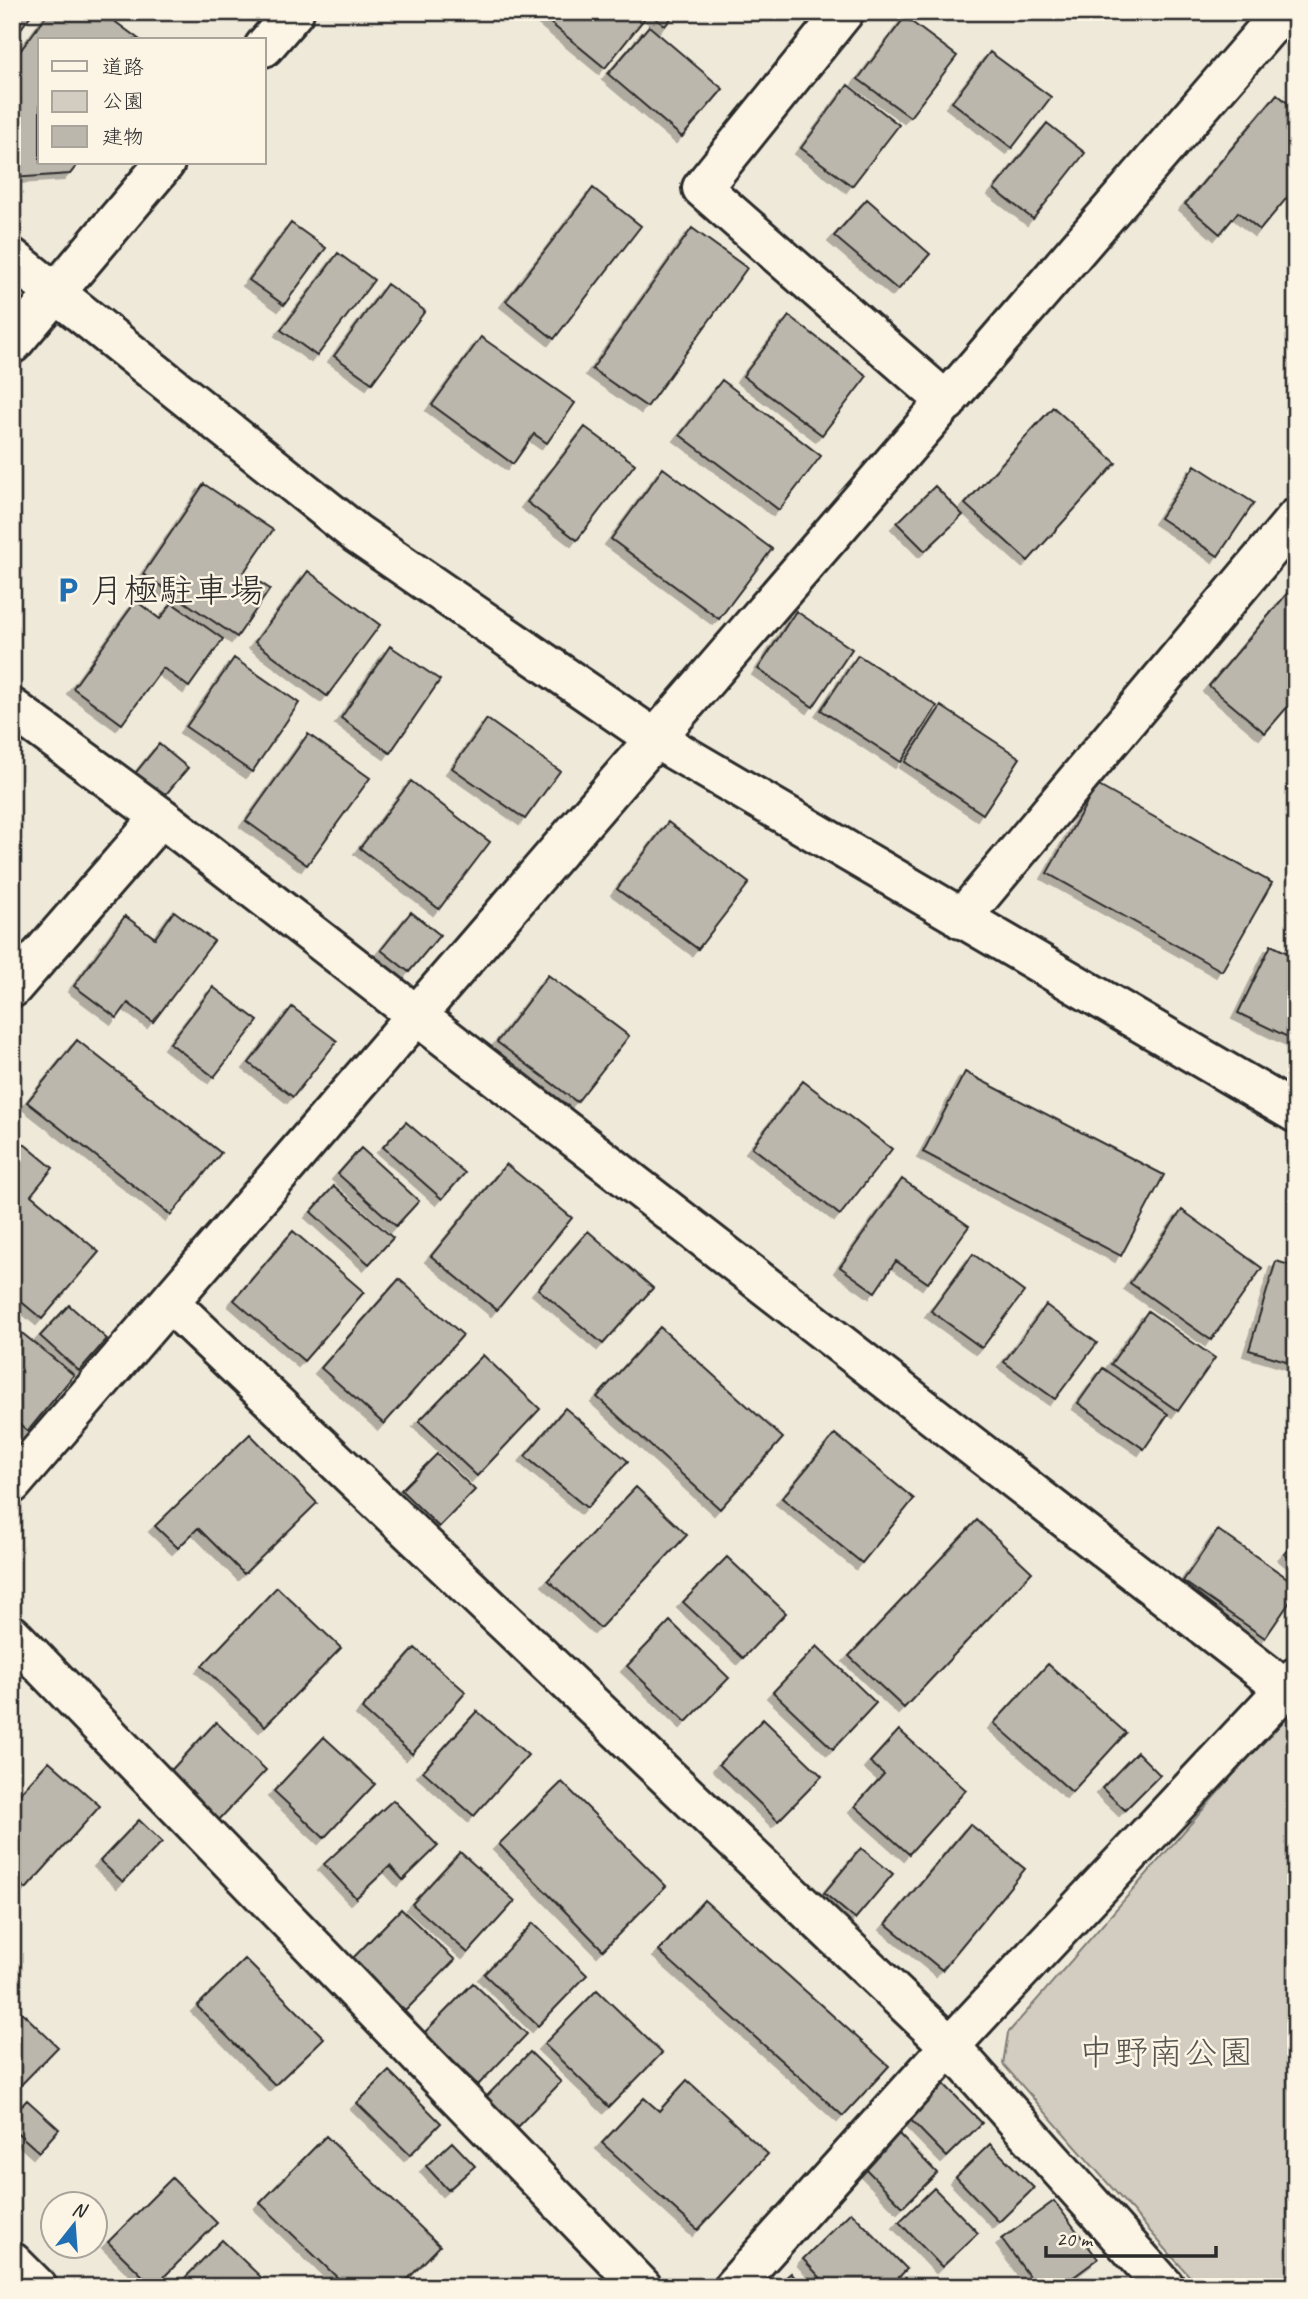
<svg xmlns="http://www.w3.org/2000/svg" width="1308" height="2299" viewBox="0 0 1308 2299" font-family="Caveat,'Klee One',sans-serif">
  <defs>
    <filter id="shadow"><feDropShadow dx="-6" dy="6" stdDeviation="0" flood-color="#0004"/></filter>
  </defs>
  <rect width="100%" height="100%" fill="#efe9da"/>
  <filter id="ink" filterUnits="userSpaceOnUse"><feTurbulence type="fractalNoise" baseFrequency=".0143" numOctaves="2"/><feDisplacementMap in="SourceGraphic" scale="14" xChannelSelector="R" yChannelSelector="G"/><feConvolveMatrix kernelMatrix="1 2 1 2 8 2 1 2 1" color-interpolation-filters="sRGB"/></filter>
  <g filter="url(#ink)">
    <path fill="#d2cdc0" stroke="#7e7c76" stroke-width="2" d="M 1296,1703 L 1296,2287 L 1199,2287 L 1003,2064 L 1008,2033 Z"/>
    <path fill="#bcb7ac" stroke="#2b2b2b" stroke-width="2" filter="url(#shadow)" d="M 12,12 L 33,12 L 12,41 Z
      M 49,12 L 102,12 L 140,40 L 40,40 L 40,163 L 79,163 L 70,174 L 12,178 L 12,62 Z
      M 537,12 L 636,12 L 644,19 L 605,68 Z
      M 648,12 L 676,12 L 665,26 Z
      M 905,17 L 957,56 L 910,117 L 858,79 Z
      M 649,26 L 723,89 L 682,137 L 608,74 Z
      M 990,52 L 1051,97 L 1012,148 L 952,102 Z
      M 848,85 L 899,125 L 852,186 L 801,148 Z
      M 1277,94 L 1296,110 L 1296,187 L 1260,230 L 1238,212 L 1220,234 L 1185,204 Z
      M 1047,123 L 1085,153 L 1033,219 L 994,189 Z
      M 593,188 L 641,226 L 554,339 L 506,301 Z
      M 867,199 L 930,254 L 898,290 L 834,236 Z
      M 291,223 L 326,248 L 284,305 L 249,280 Z
      M 692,228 L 747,268 L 647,407 L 592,369 Z
      M 338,253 L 374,280 L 317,356 L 281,330 Z
      M 387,284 L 425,311 L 372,383 L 334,356 Z
      M 789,316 L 867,376 L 822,435 L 743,376 Z
      M 481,337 L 575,403 L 547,443 L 534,434 L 513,464 L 432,405 Z
      M 722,380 L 821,456 L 779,510 L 680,435 Z
      M 1053,407 L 1116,463 L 1028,561 L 965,504 Z
      M 585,427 L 635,464 L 577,540 L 527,502 Z
      M 1195,465 L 1254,503 L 1218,556 L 1160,518 Z
      M 663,468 L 772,549 L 719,619 L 611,539 Z
      M 204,484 L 273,530 L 244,572 L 270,589 L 237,637 L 143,574 Z
      M 935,486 L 963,515 L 925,551 L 897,523 Z
      M 308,571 L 380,625 L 327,696 L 255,642 Z
      M 1296,583 L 1296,697 L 1265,733 L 1209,686 Z
      M 136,601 L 160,619 L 172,603 L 223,639 L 189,687 L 163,668 L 122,724 L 73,688 Z
      M 796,611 L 852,649 L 813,707 L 758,669 Z
      M 390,646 L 440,680 L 390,753 L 341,718 Z
      M 858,655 L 937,706 L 901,762 L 821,710 Z
      M 234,658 L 299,703 L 252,772 L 186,727 Z
      M 941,706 L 1020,758 L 983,814 L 905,762 Z
      M 487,719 L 560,771 L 525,819 L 452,768 Z
      M 308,734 L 370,778 L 307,865 L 246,821 Z
      M 159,744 L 188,768 L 157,805 L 128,782 Z
      M 411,781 L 490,842 L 439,909 L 360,848 Z
      M 1097,785 L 1272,883 L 1222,971 L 1047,873 Z
      M 668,822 L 749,883 L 698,949 L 617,889 Z
      M 174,911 L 214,941 L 153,1022 L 128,1003 L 117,1018 L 74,986 L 125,916 L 155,938 Z
      M 411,912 L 440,935 L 409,972 L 381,950 Z
      M 1271,945 L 1296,957 L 1296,1041 L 1238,1013 Z
      M 548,975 L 629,1036 L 577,1102 L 497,1042 Z
      M 213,987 L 258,1021 L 214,1077 L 170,1043 Z
      M 292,1007 L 337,1041 L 293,1097 L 249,1063 Z
      M 77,1040 L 221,1153 L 171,1215 L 27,1102 Z
      M 965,1072 L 1164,1175 L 1121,1256 L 923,1152 Z
      M 803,1081 L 892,1149 L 840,1215 L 752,1147 Z
      M 406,1122 L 465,1173 L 442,1199 L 383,1147 Z
      M 12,1134 L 53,1168 L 31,1195 L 99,1252 L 42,1319 L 12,1294 Z
      M 361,1148 L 419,1201 L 396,1226 L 338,1174 Z
      M 506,1164 L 572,1218 L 497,1310 L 431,1256 Z
      M 902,1179 L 969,1226 L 928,1283 L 896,1261 L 875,1292 L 840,1267 Z
      M 334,1186 L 393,1238 L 369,1264 L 311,1212 Z
      M 1182,1210 L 1262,1268 L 1211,1340 L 1130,1283 Z
      M 293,1231 L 364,1292 L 304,1361 L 234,1300 Z
      M 588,1231 L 653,1288 L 603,1344 L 538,1289 Z
      M 973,1254 L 1024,1292 L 982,1348 L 931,1311 Z
      M 1276,1261 L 1296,1267 L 1296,1364 L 1249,1350 Z
      M 399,1279 L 463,1335 L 384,1424 L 321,1368 Z
      M 69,1305 L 107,1339 L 79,1371 L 40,1336 Z
      M 1046,1305 L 1097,1343 L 1055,1399 L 1004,1362 Z
      M 1148,1311 L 1215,1358 L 1178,1411 L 1111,1364 Z
      M 12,1325 L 74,1375 L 28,1431 L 12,1418 Z
      M 660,1327 L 783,1438 L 720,1509 L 597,1397 Z
      M 483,1355 L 540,1409 L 477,1476 L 419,1421 Z
      M 1103,1368 L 1168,1414 L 1144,1449 L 1078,1403 Z
      M 565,1408 L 628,1461 L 587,1508 L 525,1456 Z
      M 250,1434 L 317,1503 L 244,1574 L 198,1528 L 178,1548 L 155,1526 Z
      M 835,1434 L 914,1499 L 862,1563 L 782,1498 Z
      M 437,1454 L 475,1490 L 439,1527 L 401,1490 Z
      M 636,1487 L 687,1535 L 600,1628 L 548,1580 Z
      M 977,1520 L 1032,1572 L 904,1708 L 849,1656 Z
      M 1218,1530 L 1296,1584 L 1296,1593 L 1265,1638 L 1183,1581 Z
      M 1296,1541 L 1296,1564 L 1284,1554 Z
      M 727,1557 L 786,1613 L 743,1658 L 683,1602 Z
      M 277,1587 L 341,1648 L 265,1726 L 202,1666 Z
      M 670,1621 L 729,1678 L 686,1722 L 627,1666 Z
      M 817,1646 L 876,1703 L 833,1749 L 773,1692 Z
      M 415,1648 L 466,1692 L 412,1754 L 362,1709 Z
      M 1048,1664 L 1126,1733 L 1072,1792 L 994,1723 Z
      M 477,1711 L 528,1755 L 474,1816 L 423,1771 Z
      M 763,1719 L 822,1776 L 778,1821 L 719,1764 Z
      M 216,1722 L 266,1770 L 216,1823 L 166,1776 Z
      M 899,1730 L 966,1790 L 909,1854 L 855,1806 L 884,1774 L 870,1762 Z
      M 324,1737 L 375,1784 L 324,1838 L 274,1791 Z
      M 1137,1752 L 1160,1775 L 1125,1810 L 1102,1788 Z
      M 49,1761 L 100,1806 L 26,1889 L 12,1877 L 12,1802 Z
      M 562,1782 L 666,1886 L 603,1950 L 499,1844 Z
      M 393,1800 L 438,1846 L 403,1880 L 390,1866 L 356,1898 L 324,1864 Z
      M 139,1820 L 162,1842 L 123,1882 L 100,1861 Z
      M 970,1824 L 1025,1869 L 942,1970 L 886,1924 Z
      M 861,1848 L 893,1874 L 855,1919 L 824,1893 Z
      M 460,1852 L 515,1901 L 468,1953 L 412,1904 Z
      M 704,1900 L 889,2066 L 843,2116 L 659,1951 Z
      M 401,1909 L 455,1960 L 405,2011 L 352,1959 Z
      M 533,1923 L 587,1975 L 538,2026 L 484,1974 Z
      M 245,1959 L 324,2038 L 275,2085 L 197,2006 Z
      M 473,1983 L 527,2034 L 478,2085 L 424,2033 Z
      M 597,1990 L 662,2053 L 609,2107 L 544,2044 Z
      M 12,2003 L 58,2047 L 12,2094 Z
      M 530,2052 L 561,2082 L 512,2132 L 481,2102 Z
      M 389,2071 L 441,2123 L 410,2155 L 357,2103 Z
      M 939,2079 L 982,2123 L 947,2157 L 903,2112 Z
      M 687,2080 L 768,2154 L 698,2230 L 602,2143 L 644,2098 L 659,2111 Z
      M 27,2100 L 59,2129 L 39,2152 L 12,2128 L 12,2116 Z
      M 894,2129 L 937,2173 L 903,2207 L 859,2162 Z
      M 326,2136 L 440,2246 L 400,2287 L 347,2287 L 260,2203 Z
      M 452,2142 L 475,2166 L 448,2190 L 426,2166 Z
      M 990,2144 L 1034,2188 L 999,2222 L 956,2177 Z
      M 172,2178 L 217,2223 L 154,2287 L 108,2242 Z
      M 934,2188 L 978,2233 L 942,2267 L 899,2222 Z
      M 1054,2201 L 1098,2259 L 1060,2287 L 1037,2287 L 1002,2239 Z
      M 851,2212 L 907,2269 L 889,2287 L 829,2287 L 803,2259 Z
      M 222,2240 L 266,2282 L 261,2287 L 176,2287 Z
      M 791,2273 L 803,2287 L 775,2287 Z
      M 1100,2277 L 1108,2287 L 1090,2287 Z"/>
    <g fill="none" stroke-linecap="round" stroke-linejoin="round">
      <g stroke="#2b2b2b" stroke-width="44">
        <path id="minor" d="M 844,12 L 702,188 L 947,402
          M 12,708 L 161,817 L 1284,1688
          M 961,919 L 1296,518
          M 12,988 L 161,817
          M 169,1302 L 950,2046 L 1165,2287
          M 12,1484 L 1282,12
          M 12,1635 L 642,2287
          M 12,2262 L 37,2287
          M 733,2287 L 950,2046 L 1296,1677"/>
      </g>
      <g stroke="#2b2b2b" stroke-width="44">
        <path id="tertiary" d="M 264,47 L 294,12
          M 12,258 L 357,534 L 654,738 L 1296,1113
          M 12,344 L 165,163"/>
      </g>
      <use href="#minor" stroke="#fcf5e5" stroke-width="38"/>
      <use href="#tertiary" stroke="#fcf5e5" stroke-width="38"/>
    </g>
  </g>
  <defs>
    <g id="parking-bare" transform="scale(2.1)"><path d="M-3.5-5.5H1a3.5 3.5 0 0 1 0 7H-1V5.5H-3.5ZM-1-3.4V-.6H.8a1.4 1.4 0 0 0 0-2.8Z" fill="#1f6fb2" stroke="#fcf5e5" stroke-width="2.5" paint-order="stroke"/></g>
  </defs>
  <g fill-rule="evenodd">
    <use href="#parking-bare" x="68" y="590"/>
  </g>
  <g text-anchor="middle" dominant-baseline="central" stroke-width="5" stroke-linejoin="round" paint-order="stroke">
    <g font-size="35" fill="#2b2b2b" stroke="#fcf5e5" text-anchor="start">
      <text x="89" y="590">月極駐車場</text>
    </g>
    <g font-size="35" fill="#555450" stroke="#fcf5e5">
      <text x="1166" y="2052">中野南公園</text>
    </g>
  </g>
  <rect width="1308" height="2299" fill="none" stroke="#fcf5e5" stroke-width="42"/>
  <rect x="21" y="21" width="1266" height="2257" fill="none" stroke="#2b2b2b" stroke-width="2.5" filter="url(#ink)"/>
  <rect x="38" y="38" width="228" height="126" fill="#fcf5e5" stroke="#a8a49b" stroke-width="2"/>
  <rect x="52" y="61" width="35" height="10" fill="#fcf5e5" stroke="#a8a49b" stroke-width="2"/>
  <text x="102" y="74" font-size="21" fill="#2b2b2b">道路</text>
  <rect x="52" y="91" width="35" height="21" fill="#d2cdc0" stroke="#a8a49b" stroke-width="2"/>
  <text x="102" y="108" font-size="21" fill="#2b2b2b">公園</text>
  <rect x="52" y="126" width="35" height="21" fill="#bcb7ac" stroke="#a8a49b" stroke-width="2"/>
  <text x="102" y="144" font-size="21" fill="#2b2b2b">建物</text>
  <g transform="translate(74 2225) rotate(17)"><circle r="33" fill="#fcf5e5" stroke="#a8a49b" stroke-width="2"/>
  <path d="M0-5L12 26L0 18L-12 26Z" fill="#1f6fb2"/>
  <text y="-10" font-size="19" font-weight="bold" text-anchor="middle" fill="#2b2b2b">N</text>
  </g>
  <path d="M1046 2246v10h170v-10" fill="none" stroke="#2b2b2b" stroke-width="3.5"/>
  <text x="1056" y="2246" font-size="21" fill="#2b2b2b" stroke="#fcf5e5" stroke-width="5" paint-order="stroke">20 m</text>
</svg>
